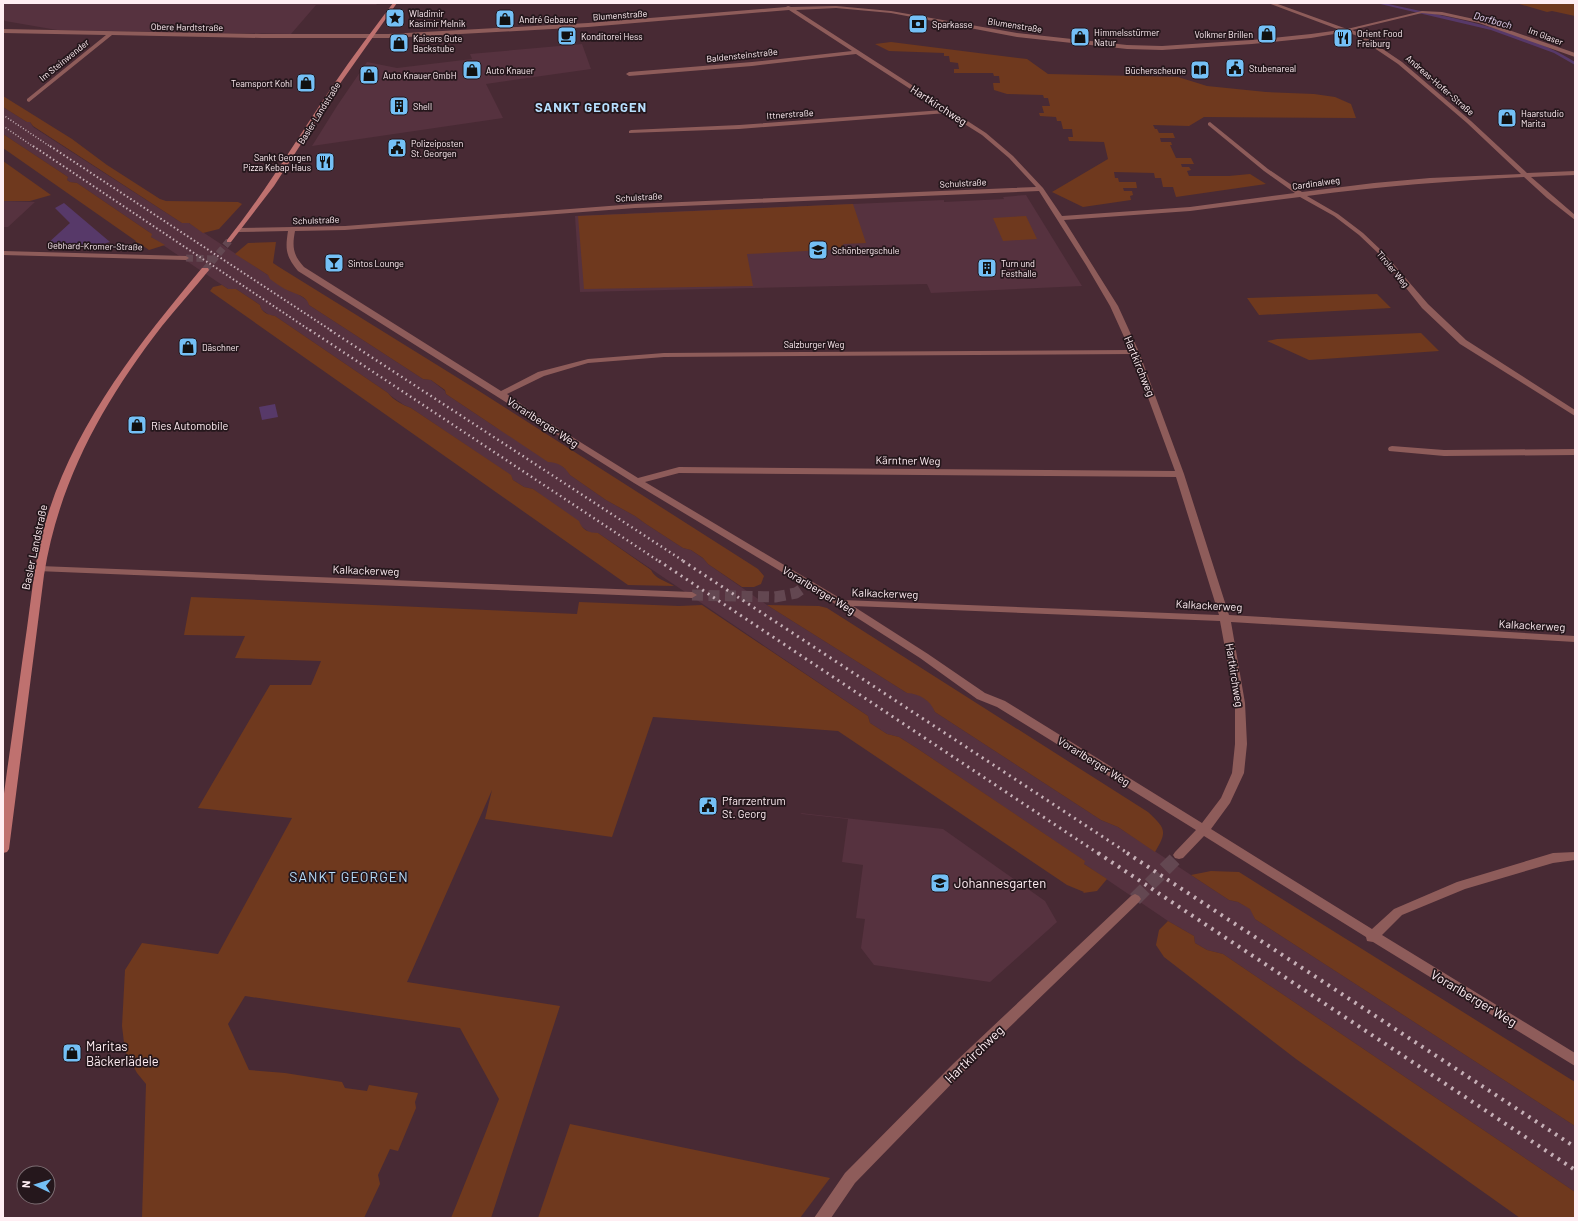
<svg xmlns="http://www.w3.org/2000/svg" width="1578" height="1221" viewBox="0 0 1578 1221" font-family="Barlow,sans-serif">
  <rect width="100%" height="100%" fill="#482a34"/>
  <path fill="#56323f" d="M 3,3 L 378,3 L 376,5 L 316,5 L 291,34 L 57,30 L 5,21 L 3,19 Z
    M 582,44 L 591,69 L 486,84 L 503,118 L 312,146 L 337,106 L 367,62 L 397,68 L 472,59 L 470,54 Z
    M 3,107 L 27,122 L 30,122 L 33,127 L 182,223 L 189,223 L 268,275 L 289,291 L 295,292 L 308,301 L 309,305 L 423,379 L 431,380 L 445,391 L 446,394 L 494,426 L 557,462 L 567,470 L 570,475 L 606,500 L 635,516 L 646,524 L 683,548 L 691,550 L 704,559 L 708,564 L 767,605 L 907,693 L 917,693 L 932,704 L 935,712 L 1101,820 L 1118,827 L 1229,900 L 1238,902 L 1251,909 L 1255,919 L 1575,1126 L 1575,1192 L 1223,954 L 1207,950 L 1195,943 L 1194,936 L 1168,921 L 1084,864 L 1084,861 L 918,749 L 899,737 L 887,734 L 870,723 L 868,716 L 598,533 L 590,533 L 533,489 L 524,487 L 513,480 L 510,475 L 411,408 L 404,405 L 391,396 L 388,393 L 275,316 L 269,315 L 261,309 L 260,305 L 236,289 L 228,289 L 151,237 L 149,232 L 77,183 L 70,182 L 67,180 L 68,177 L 3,134 Z
    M 1026,195 L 1082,286 L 931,293 L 927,284 L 580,292 L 575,216 L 944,200 L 944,202 L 1004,199 L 1003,197 Z
    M 3,201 L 35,202 L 8,227 L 3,227 Z
    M 800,813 L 943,829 L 1045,901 L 1057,922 L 990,982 L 874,965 L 861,948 L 865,919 L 856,918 L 863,865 L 842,862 L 848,819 L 802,814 Z"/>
  <path fill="#6f391e" d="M 1516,3 L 1575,3 L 1575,16 L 1552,11 L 1547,12 Z
    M 891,42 L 1027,59 L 1048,74 L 1178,77 L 1207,86 L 1266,92 L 1314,94 L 1335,97 L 1351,104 L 1356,118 L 1204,117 L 1189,126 L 1153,125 L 1155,129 L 1157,129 L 1159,133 L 1173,133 L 1175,138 L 1160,138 L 1161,142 L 1171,142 L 1172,145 L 1170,145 L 1176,158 L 1191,158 L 1194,164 L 1181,164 L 1182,167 L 1189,167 L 1191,170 L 1187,171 L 1189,176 L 1229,176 L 1250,174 L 1266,184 L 1176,197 L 1173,187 L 1163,187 L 1161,178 L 1155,178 L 1154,173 L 1114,172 L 1115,178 L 1118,178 L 1119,182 L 1136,182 L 1137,188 L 1123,188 L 1124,191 L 1132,191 L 1133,195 L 1130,196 L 1131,200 L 1083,207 L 1052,192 L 1108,159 L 1104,142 L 1069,141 L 1068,137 L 1073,137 L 1072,129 L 1063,129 L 1061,121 L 1057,121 L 1056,117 L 1040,116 L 1039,113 L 1044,113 L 1042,106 L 1050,106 L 1048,98 L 1044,98 L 1043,95 L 1007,94 L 994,90 L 993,83 L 1000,83 L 999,76 L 994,76 L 993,73 L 954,73 L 954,69 L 959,69 L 958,63 L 950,62 L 949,56 L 944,56 L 944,53 L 889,51 L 875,44 Z
    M 3,96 L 72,139 L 107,165 L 160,199 L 166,201 L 238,202 L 242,204 L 219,229 L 203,233 L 189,223 L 182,223 L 33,126 L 30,122 L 27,122 L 3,107 Z
    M 3,134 L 68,177 L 67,180 L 70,182 L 77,183 L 149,232 L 152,234 L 151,237 L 165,245 L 149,250 L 139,243 L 135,243 L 136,241 L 3,148 Z
    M 3,161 L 51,195 L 30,201 L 3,201 Z
    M 853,204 L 866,243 L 843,244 L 845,249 L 747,254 L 753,286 L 584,289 L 578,216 Z
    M 1026,216 L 1037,239 L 1003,241 L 993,218 Z
    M 276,242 L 273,263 L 279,267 L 479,391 L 758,569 L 764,576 L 761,584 L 754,587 L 742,587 L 708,564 L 703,558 L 691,550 L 683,548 L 646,524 L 635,516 L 606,500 L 570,475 C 565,467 558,462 548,462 L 446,394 L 445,390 L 431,380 L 423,379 L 309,305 C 307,296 296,294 289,291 C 282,288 276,283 270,279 L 268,275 L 235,254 L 248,243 Z
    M 222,285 L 228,289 L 236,289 L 260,305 C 261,312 268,315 275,316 L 388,393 C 393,400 403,405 411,408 L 511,475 L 513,480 L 524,487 L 533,489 L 579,521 C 582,530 589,533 598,533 L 651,570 C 655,579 666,581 674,586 L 628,585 L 210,291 L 213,287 Z
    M 1377,294 L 1391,308 L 1259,315 L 1247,298 Z
    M 1421,333 L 1439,351 L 1309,360 L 1267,341 L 1277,339 Z
    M 191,597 L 577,614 L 579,602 L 679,606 L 702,605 L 868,716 L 870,723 L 887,734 L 899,737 L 918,749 L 1085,861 L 1084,864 L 1107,879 L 1097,891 L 1083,893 L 1084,892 L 1067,885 L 838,731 L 653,717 L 612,837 L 485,819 L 492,790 L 407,982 L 560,1006 L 491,1218 L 451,1218 L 499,1099 L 460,1028 L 245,996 L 228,1024 L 249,1070 L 285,1073 L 342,1082 L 345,1088 L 367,1091 L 369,1085 L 418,1093 L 415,1102 L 416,1108 L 398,1151 L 390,1149 L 378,1175 L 380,1184 L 364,1218 L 142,1218 L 146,1084 L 137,1073 L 125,1051 L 122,1026 L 125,970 L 142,943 L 218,954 L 292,818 L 198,808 L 270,685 L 311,685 L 321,661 L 235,658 L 245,636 L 184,635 Z
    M 767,605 L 819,606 L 827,608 L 1148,812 C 1165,828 1168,831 1155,852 L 1118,827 L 1101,820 L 935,712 C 930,700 920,694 907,693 Z
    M 1211,871 L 1239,872 L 1575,1082 L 1575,1126 L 1255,919 L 1250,909 L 1238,902 L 1229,900 L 1191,875 Z
    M 1168,921 L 1194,936 L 1195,943 L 1207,950 L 1223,954 L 1575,1192 L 1575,1218 L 1520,1218 L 1296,1059 L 1164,957 L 1156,945 L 1159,930 Z
    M 570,1124 L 830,1178 L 800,1218 L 538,1218 Z"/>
  <path fill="#573969" d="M 64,203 L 110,242 L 95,246 L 47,244 L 70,223 L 55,208 Z
    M 275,404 L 278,417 L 262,420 L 259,407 Z"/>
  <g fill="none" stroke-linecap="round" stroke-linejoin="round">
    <path fill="#573969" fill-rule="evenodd" d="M 1376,3 L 1384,3 C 1445,17 1522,28 1575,62 L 1575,65 L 1554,53 L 1491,30 Z"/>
    <path stroke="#634751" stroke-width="7" stroke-dasharray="7 3.5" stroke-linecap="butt" d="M 186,258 L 215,259"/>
    <path stroke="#634751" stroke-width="11" stroke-dasharray="11 5.5" stroke-linecap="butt" d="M 692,595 L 775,597 L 796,593 L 809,584"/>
    <path stroke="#634751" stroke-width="14" stroke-dasharray="14 7" stroke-linecap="butt" d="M 1135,899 L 1179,855"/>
    <path stroke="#634751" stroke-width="7" stroke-dasharray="7 3.5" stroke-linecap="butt" d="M 205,270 L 229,241"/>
    <path fill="#8e5c5a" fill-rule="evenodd" d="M 1268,3 L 1275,3 L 1347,29 L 1422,11 L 1442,12 L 1483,21 L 1575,53 L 1575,57 L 1479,23 L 1442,15 L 1422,13 L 1352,30 L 1359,33 L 1402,62 L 1471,121 L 1527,173 L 1575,171 L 1575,175 L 1531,177 L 1575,215 L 1575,220 L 1547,198 L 1524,177 C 1451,181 1380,186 1307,196 L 1338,214 L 1363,233 L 1383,252 L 1428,304 L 1466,340 L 1575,410 L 1575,416 L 1460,344 L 1422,308 L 1379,254 L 1359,235 L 1334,216 L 1300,197 L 1190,211 L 1064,220 L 1118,306 L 1139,352 L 1184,474 L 1229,615 L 1575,636 L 1575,642 L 1231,622 L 1245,703 L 1247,744 L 1244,773 L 1230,803 L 1211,829 L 1372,929 L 1394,909 L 1457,882 L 1553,853 L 1575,852 L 1575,860 L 1553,863 L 1465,889 L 1402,915 L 1382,935 L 1575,1053 L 1575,1066 L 1373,942 L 1367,941 L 1366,937 L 1204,836 L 1183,858 L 1179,859 L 1175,858 L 1173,855 L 1175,852 L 1196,830 L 997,707 L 977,699 L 920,658 L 837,605 L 634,483 L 298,271 C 286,256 285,250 288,231 L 238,232 L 235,230 L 238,228 L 345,226 L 635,204 L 1036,187 L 1009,158 L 982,135 L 947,113 L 739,129 L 629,133 L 629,131 L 631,130 L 739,125 L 943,110 L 856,54 L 752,66 L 629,76 L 626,74 L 629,72 L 752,62 L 852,51 L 789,10 L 588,27 L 388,38 L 262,38 L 112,35 L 29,102 L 27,101 L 27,99 L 106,35 L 3,33 L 3,29 L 262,34 L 388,34 L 588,23 L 786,7 L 788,6 L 791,7 L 836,6 L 891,11 L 1017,33 L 1127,45 L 1162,46 L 1252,40 L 1311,34 L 1340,30 ZM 836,8 L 891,13 L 1017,37 L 1127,49 L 1162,50 L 1252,44 L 1311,38 L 1346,32 L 1355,35 L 1398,64 L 1467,123 L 1521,174 L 1430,178 L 1374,183 L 1302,192 L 1268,169 L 1210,122 L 1208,123 L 1208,125 L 1264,171 L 1295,193 L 1190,207 L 1062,216 L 1043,188 L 1013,156 L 986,133 L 796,10 ZM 1039,191 L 1086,265 L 1110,306 L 1130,350 L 664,353 L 588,359 L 538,372 L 501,391 L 304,267 C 293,255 292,247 295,231 L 345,230 L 635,208 ZM 1132,354 L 1175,471 L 679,467 L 638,478 L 532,412 L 507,394 L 544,376 L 588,363 L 664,357 ZM 679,473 L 1176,477 L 1219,615 L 843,600 L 645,482 ZM 853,606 L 1220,621 L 1235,703 L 1235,744 L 1232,773 L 1221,798 L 1202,823 L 1005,701 L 985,693 L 928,654 Z
      M 3,251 L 186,256 L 189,258 L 186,260 L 3,255 Z
      M 1392,446 L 1444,450 L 1575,449 L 1575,455 L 1444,456 L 1389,451 L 1388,449 L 1389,447 Z
      M 40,566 L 692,592 L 697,595 L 692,598 L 37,571 L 35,569 Z
      M 1135,894 L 1139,896 L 1141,899 L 1139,902 L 963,1072 L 855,1183 L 831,1218 L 814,1218 L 845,1173 L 953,1064 L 1131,896 Z"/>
    <path fill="#bf716f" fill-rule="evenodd" d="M 393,3 L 397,3 L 339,85 L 274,186 L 231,242 L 227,242 L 227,240 C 267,190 298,137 334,84 C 352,57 373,30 393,3 Z
      M 202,268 L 208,268 L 209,270 C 194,289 177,307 162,326 C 104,401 59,480 44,575 L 9,849 L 7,852 L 3,853 L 3,801 L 7,771 C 14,723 20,676 27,628 C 32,593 35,557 45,524 C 73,426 138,345 202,268 Z"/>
    <path stroke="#c6b0b7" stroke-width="1.5" stroke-dasharray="1 2" stroke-linecap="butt" d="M 3,115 L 51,147
      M 3,126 L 34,147"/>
    <path stroke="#c6b0b7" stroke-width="2" stroke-dasharray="1.5 2.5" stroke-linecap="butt" d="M 33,146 L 311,331
      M 50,146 L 332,331"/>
    <path stroke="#c6b0b7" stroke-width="2.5" stroke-dasharray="1.5 3.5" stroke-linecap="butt" d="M 310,330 L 660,562
      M 330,330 L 685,562"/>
    <path stroke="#c6b0b7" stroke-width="3" stroke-dasharray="2 4.5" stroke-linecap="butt" d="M 659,561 L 1099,854
      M 683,561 L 1129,854"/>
    <path stroke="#c6b0b7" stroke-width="4" stroke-dasharray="2.5 5.5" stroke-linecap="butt" d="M 1098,853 L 1575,1170
      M 1127,853 L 1575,1147"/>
  </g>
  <defs>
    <g id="sight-square" transform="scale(1)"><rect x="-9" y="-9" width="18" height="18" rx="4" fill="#74c0f6" stroke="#25171c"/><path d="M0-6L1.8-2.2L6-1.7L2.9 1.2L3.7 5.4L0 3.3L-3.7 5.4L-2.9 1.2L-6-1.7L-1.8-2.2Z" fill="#111"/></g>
    <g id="shop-square" transform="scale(1)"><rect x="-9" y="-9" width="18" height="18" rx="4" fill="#74c0f6" stroke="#25171c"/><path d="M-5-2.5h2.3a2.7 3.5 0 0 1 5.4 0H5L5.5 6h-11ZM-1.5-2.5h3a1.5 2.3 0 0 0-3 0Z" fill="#111"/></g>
    <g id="bank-square" transform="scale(1)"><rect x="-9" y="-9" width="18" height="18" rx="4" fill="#74c0f6" stroke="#25171c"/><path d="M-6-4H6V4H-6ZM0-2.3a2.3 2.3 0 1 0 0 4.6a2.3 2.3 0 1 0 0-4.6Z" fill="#111"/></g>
    <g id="cafe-square" transform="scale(1)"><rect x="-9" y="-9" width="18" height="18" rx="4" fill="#74c0f6" stroke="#25171c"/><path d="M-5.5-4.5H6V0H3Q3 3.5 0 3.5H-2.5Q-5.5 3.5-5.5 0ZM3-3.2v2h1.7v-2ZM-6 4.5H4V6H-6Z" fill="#111"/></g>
    <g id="restaurant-square" transform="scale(1)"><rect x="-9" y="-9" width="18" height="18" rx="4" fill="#74c0f6" stroke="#25171c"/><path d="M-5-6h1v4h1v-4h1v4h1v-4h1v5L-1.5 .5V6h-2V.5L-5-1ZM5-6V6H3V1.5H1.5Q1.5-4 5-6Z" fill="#111"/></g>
    <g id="civic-square" transform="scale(1)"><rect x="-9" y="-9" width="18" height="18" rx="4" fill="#74c0f6" stroke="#25171c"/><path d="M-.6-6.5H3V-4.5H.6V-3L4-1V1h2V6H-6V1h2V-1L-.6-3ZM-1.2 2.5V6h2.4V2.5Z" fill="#111"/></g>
    <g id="library-square" transform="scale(1)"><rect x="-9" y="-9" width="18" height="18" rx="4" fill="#74c0f6" stroke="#25171c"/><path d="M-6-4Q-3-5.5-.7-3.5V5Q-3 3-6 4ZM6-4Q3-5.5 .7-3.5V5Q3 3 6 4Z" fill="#111"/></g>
    <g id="building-square" transform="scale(1)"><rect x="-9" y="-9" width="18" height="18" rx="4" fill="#74c0f6" stroke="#25171c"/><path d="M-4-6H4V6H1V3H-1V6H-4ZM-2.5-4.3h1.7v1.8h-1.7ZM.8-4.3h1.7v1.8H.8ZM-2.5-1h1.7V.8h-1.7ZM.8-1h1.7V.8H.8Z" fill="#111"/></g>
    <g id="school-square" transform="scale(1)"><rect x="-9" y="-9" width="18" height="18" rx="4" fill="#74c0f6" stroke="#25171c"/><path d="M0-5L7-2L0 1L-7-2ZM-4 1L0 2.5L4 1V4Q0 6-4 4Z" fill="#111"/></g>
    <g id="bar-square" transform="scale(1)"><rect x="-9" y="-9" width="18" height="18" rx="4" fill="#74c0f6" stroke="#25171c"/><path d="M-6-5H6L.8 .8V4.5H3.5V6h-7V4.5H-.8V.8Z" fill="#111"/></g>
  </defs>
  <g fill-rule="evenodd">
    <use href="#sight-square" x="395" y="18"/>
    <use href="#shop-square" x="505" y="19"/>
    <use href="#bank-square" x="918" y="24"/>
    <use href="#shop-square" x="1267" y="34"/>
    <use href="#cafe-square" x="567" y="36"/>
    <use href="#shop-square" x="1080" y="37"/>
    <use href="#restaurant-square" x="1343" y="38"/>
    <use href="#shop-square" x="399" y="43"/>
    <use href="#civic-square" x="1235" y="68"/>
    <use href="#shop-square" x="472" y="70"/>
    <use href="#library-square" x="1200" y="70"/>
    <use href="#shop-square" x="369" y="75"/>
    <use href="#shop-square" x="306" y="83"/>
    <use href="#building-square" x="399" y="106"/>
    <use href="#shop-square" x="1507" y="118"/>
    <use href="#civic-square" x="397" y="148"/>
    <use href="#restaurant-square" x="325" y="162"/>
    <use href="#school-square" x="818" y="250"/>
    <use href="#bar-square" x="334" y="263"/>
    <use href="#building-square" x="987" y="268"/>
    <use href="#shop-square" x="188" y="347"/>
    <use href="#shop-square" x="137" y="425"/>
    <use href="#civic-square" x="708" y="806"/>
    <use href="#school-square" x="940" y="883"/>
    <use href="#shop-square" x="72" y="1053"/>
  </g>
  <g text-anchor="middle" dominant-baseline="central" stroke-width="3.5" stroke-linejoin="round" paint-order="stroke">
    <g font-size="9" fill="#ffeef3" stroke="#25171c" text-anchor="start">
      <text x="409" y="13">Wladimir<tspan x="409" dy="10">Kasimir Melnik</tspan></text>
      <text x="519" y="19">André Gebauer</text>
      <text x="932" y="24">Sparkasse</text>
      <text x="1094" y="32">Himmelsstürmer<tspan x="1094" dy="10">Natur</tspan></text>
      <text x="1357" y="33">Orient Food<tspan x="1357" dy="10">Freiburg</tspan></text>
      <text x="1253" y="34" text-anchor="end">Volkmer Brillen</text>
      <text x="581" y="36">Konditorei Hess</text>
      <text x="413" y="38">Kaisers Gute<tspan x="413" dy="10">Backstube</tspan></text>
      <text x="1249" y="68">Stubenareal</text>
      <text x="486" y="70">Auto Knauer</text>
      <text x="1186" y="70" text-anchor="end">Bücherscheune</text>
      <text x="383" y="75">Auto Knauer GmbH</text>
      <text x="292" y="83" text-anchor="end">Teamsport Kohl</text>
      <text x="413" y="106">Shell</text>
      <text x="1521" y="113">Haarstudio<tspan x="1521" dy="10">Marita</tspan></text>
      <text x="411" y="143">Polizeiposten<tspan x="411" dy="10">St. Georgen</tspan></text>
      <text x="311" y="157" text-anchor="end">Sankt Georgen<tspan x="311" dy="10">Pizza Kebap Haus</tspan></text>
      <text x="832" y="250">Schönbergschule</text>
      <text x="348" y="263">Sintos Lounge</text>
      <text x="1001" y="263">Turn und<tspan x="1001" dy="10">Festhalle</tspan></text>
      <text x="202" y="347">Däschner</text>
    </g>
    <g font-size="9" fill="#ffeef3" stroke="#25171c">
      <text transform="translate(620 15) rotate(-4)">Blumenstraße</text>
      <text transform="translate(1015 25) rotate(9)">Blumenstraße</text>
      <text transform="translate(187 27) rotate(1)">Obere Hardtstraße</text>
      <text transform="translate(1546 36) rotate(21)">Im Glaser</text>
      <text transform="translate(742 55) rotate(-6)">Baldensteinstraße</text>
      <text transform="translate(64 60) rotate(-39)">Im Steinwender</text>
      <text transform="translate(1440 85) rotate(41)">Andreas-Hofer-Straße</text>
      <text transform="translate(319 113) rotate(-58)">Basler Landstraße</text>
      <text transform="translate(790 114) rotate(-4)">Ittnerstraße</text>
      <text transform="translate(963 183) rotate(-3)">Schulstraße</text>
      <text transform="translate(1316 183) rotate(-8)">Cardinalweg</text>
      <text transform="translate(639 197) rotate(-3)">Schulstraße</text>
      <text transform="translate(316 220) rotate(-2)">Schulstraße</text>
      <text transform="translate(95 246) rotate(1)">Gebhard-Kromer-Straße</text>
      <text transform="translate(1393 269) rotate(50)">Tiroler Weg</text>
      <text x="814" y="344">Salzburger Weg</text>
    </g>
    <g font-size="10" font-style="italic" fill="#ead7f7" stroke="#25171c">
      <text transform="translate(1493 20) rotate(16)">Dorfbach</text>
    </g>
    <g font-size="11" fill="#ffeef3" stroke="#25171c">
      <text transform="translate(939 105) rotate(33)">Hartkirchweg</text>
      <text transform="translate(1140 366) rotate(68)">Hartkirchweg</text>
      <text transform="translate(543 422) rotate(33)">Vorarlberger Weg</text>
      <text transform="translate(908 460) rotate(1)">Kärntner Weg</text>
      <text transform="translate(34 547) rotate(-78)">Basler Landstraße</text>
      <text transform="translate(366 570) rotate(2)">Kalkackerweg</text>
      <text transform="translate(819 590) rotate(31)">Vorarlberger Weg</text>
      <text transform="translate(885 593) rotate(2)">Kalkackerweg</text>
      <text transform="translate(1209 605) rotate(3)">Kalkackerweg</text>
      <text transform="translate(1532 625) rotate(3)">Kalkackerweg</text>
      <text transform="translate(1235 675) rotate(81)">Hartkirchweg</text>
      <text transform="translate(1094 761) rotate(32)">Vorarlberger Weg</text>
    </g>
    <g font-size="11" fill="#ffeef3" stroke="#25171c" text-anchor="start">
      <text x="151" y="425">Ries Automobile</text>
      <text x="722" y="800">Pfarrzentrum<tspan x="722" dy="13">St. Georg</tspan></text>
    </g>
    <g font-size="13" font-weight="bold" letter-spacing="1" fill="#b7dffe" stroke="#25171c">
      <text x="591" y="107">SANKT GEORGEN</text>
    </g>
    <g font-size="13" fill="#ffeef3" stroke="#25171c" text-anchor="start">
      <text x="954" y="883">Johannesgarten</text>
      <text x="86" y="1046">Maritas<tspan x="86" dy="15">Bäckerlädele</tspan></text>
    </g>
    <g font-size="13" fill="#ffeef3" stroke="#25171c">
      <text transform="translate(1474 998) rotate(31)">Vorarlberger Weg</text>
      <text transform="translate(974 1054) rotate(-44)">Hartkirchweg</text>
    </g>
    <g font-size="14" letter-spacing="1" fill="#b7dffe" stroke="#25171c">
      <text x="349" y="876">SANKT GEORGEN</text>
    </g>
  </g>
  <rect width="1578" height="1221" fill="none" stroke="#ffeef3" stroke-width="8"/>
  <g transform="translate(36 1185) rotate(274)"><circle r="19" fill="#25171c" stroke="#7c6d72"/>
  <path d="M0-3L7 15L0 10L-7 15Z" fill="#74c0f6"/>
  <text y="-6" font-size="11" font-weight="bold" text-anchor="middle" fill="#ffeef3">N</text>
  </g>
</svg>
